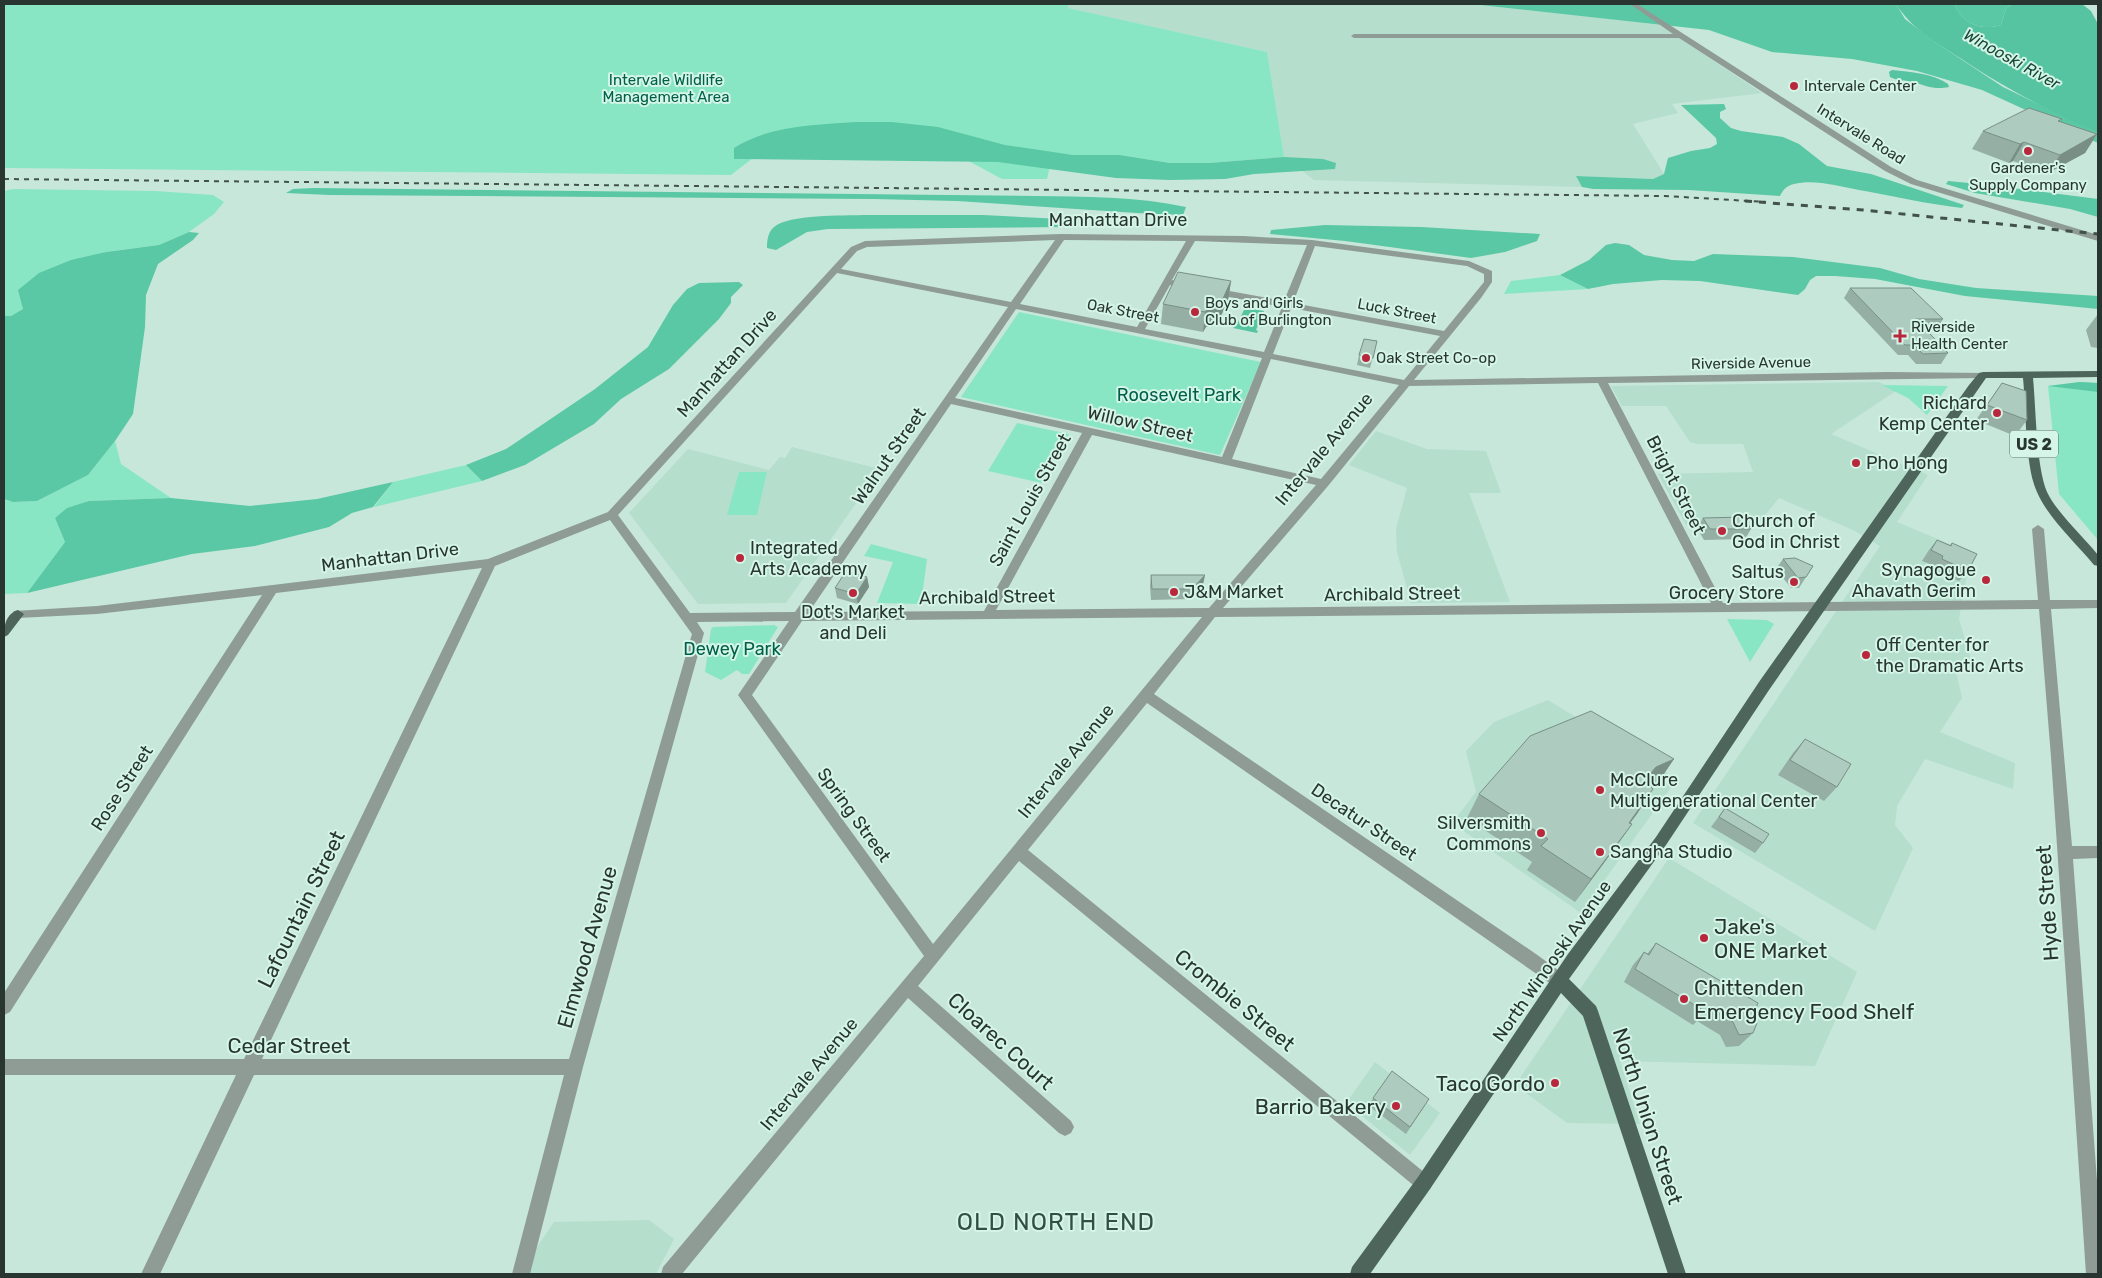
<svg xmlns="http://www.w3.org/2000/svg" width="2102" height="1278" viewBox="0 0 2102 1278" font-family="Rubik,sans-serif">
  <rect width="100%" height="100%" fill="#c7e7da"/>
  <path fill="#b5decd" d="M 1068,4 L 1471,4 L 1658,24 L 1762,93 L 1672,104 L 1678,113 L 1633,124 L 1664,174 L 1653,179 L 1576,176 L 1582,187 L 1314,180 L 1284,157 L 1267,52 L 1067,8 Z
    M 1879,382 L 1896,391 L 1831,434 L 1928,475 L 1897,522 L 1971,553 L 1959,619 L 1973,667 L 1954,663 L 1962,698 L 1940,732 L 2015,763 L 2013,789 L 1925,759 L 1897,806 L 1895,825 L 1913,848 L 1875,931 L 1693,823 L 1880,546 L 1853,530 L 1779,498 L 1757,525 L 1686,525 L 1658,474 L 1753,472 L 1743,444 L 1697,444 L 1690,442 L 1666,406 L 1622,406 L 1611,386 Z
    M 1376,431 L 1427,449 L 1486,451 L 1501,493 L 1469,493 L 1510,602 L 1411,603 L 1397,552 L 1396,529 L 1407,488 L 1349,465 Z
    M 792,447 L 880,469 L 786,603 L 698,604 L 629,513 L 688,449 L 769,470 L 780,457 L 785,458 Z
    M 1548,700 L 1677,779 L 1581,913 L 1452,823 L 1476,792 L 1466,751 L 1494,722 Z
    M 1669,858 L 1857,972 L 1815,1066 L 1620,1061 L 1640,1124 L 1567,1123 L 1515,1085 Z
    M 1375,1062 L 1440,1113 L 1410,1155 L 1346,1103 Z
    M 649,1220 L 674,1239 L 656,1274 L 519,1274 L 554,1222 Z"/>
  <path fill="#89e6c5" d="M 4,4 L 1068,4 L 1068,8 L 1267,52 L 1284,157 L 1209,163 L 1170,163 L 1120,155 L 1073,155 L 1053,153 L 1047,179 L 1002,179 L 928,139 L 780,137 L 731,175 L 4,168 Z
    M 13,189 L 156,191 L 213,195 L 224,202 L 214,214 L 189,232 L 159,245 L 105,252 L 22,301 L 23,309 L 11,316 L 4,316 L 4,191 Z
    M 1560,275 L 1588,289 L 1504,294 L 1511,281 Z
    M 1019,312 L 1261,362 L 1220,455 L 961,397 Z
    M 2080,382 L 2098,383 L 2098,540 L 2059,494 L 2048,386 Z
    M 1882,385 L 1948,386 L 1927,415 L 1908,398 Z
    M 1017,423 L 1069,434 L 1042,483 L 988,471 Z
    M 115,441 L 121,464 L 171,498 L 89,501 L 55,518 L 65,542 L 27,593 L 4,594 L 4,499 L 13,502 L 37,501 L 88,475 Z
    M 466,465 L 482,481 L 374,507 L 393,482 Z
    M 739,472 L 767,472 L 757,515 L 727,515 Z
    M 871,544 L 927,559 L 921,604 L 877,603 L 893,562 L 864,556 Z
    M 1727,619 L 1767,620 L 1774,624 L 1750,662 Z
    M 774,625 L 778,627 L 749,674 L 742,674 L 737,670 L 721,680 L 705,672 L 711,629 L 713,627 Z"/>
  <path fill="#5ac8a4" d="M 1471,4 L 1896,4 L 1905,19 L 1935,42 L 2003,87 L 2098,133 L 2098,143 L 1982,90 L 1917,71 L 1852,59 L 1772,52 L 1709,30 Z
    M 1955,4 L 2012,4 L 2006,9 L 2001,25 C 1982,31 1961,24 1955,4 Z
    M 1724,104 L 1726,109 L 1720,112 L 1720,118 L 1731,128 L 1741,131 L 1783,137 L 1799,144 L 1827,166 L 1871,174 L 1964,205 L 1962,208 C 1927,204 1893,196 1859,190 C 1838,186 1814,179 1794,184 C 1786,186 1783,190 1780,196 L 1689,190 L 1593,189 L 1582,187 L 1576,176 L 1653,179 L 1664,174 L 1668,158 L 1691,151 L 1710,148 L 1717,144 L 1716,138 L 1681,105 Z
    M 856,122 L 892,122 L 938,127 L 1005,145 L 1073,155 L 1120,155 L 1170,163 L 1209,163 L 1284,157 L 1323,159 L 1336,163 L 1335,169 L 1254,174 L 1225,179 L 1170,180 L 1116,178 L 998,162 L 734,159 L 734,148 C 770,125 815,125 856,122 Z
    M 1948,181 L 1980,184 L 2098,199 L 2098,217 L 2070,209 L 1975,193 L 1946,184 Z
    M 314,188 L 1035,196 C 1085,197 1136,196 1186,207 L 1183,215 L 1152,214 L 957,201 L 874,199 L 329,195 L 286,193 L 293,189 Z
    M 863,215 L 983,215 L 1062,219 L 1073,223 L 1064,227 L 828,229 L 807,232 L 776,250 L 767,248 C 767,240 768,232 774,227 C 789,214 844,216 863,215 Z
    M 1325,225 L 1421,227 L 1540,234 L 1537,241 L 1505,252 L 1471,258 L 1345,241 L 1270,234 L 1271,230 Z
    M 189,232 L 199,233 L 193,240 L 158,264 L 146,295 L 145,327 L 133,414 L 115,441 L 88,475 L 37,501 L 13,502 L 4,499 L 4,316 L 11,316 L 23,309 L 18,290 L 39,273 L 71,260 L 106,252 L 159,245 Z
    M 1615,243 L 1629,245 L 1644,255 L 1672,260 L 1694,261 L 1713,254 L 1793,257 L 1880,268 L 1919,279 L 1976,288 L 2098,296 L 2098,309 L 1965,296 L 1875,279 L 1835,276 L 1816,276 L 1810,280 L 1805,289 L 1798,295 L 1700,281 L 1662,280 L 1613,284 L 1588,289 L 1560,275 L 1589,260 L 1606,245 Z
    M 739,282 L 743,285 L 731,297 L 731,303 L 719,319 L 669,369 L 621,399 L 594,424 L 525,465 L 482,481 L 466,465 L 506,449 L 595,389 L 648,347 L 673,305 L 687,289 L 699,283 Z
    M 2080,382 L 2098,383 L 2098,392 L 2048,386 Z
    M 393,482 L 373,507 L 352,513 L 329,527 L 255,546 L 192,554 L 27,593 L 65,542 L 55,518 L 67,508 L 89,501 L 171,498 L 250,506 L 317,499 Z"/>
  <path fill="#56c4a1" d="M 1896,4 L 1955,4 C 1961,24 1982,31 2001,25 L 2006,9 L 2012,4 L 2082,4 L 2091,11 L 2098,24 L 2098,133 C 2048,110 2006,89 1960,58 C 1936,43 1911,28 1896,4 Z
    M 1892,70 C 1911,72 1932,73 1948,84 L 1949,87 C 1934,90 1927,86 1913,82 C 1905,80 1898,81 1890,77 L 1889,72 Z
    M 1245,308 L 1264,311 L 1256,330 L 1258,331 L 1257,333 L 1233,328 L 1236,326 Z"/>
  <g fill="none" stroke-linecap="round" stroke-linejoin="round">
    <path fill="#8f9c96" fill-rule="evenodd" d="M 1630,4 L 1637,4 L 1891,167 L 1917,180 L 2098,235 L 2098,241 L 1911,184 L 1885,171 L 1679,38 L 1354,38 L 1351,36 L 1354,34 L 1673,34 Z
      M 1061,234 L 1244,236 L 1312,240 L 1469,261 L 1492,271 L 1492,282 L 1481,298 L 1414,380 L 1888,372 L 1987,373 L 1987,377 L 1983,378 L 1608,383 L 1723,603 L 2038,600 L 2032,529 L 2038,525 L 2044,529 L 2050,600 L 2098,600 L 2098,608 L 2051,609 L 2072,846 L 2098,846 L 2098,858 L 2073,859 L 2098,1194 L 2098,1274 L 2086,1274 L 2051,757 L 2039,609 L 1215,617 L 1154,694 L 1536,954 L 1566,976 L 1568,981 L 1566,986 L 1560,988 L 1554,986 L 1147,703 L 1028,850 L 1430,1177 L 1433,1183 L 1430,1189 L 1424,1192 L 1418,1189 L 1019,861 L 918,986 L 1071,1121 L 1074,1127 L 1071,1133 L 1065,1136 L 1059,1133 L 908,998 L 682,1274 L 661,1274 L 663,1267 L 924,956 L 738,695 L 789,621 L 697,622 L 704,633 L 583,1067 L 530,1274 L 512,1274 L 564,1075 L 254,1075 L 160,1274 L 141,1274 L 236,1075 L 4,1075 L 4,1059 L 244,1059 L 482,568 L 276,593 L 10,1012 L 4,1015 L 4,993 L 262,595 L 97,614 L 18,618 L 14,617 L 12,614 L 14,611 L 97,606 L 488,559 L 608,512 L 851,247 L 865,241 ZM 1055,240 L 1011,302 L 841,269 L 857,251 L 867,247 ZM 1064,240 L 1186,241 L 1137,327 L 1020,304 ZM 1195,241 L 1307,245 L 1284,301 L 1213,288 L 1208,291 L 1213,294 L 1282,307 L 1264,352 L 1145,329 L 1170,285 L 1188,289 L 1193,286 L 1172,280 ZM 1315,246 L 1467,266 L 1484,274 L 1484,282 L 1444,331 L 1293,303 ZM 837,273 L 1008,307 L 795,612 L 690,613 L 618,515 ZM 1291,308 L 1440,336 L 1404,380 L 1273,354 ZM 1016,309 L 1262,358 L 1222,457 L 955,398 ZM 1271,359 L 1399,385 L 1321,479 L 1232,459 ZM 1598,383 L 1711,603 L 1223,608 L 1328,486 L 1409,386 ZM 951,404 L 1082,433 L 984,611 L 809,612 ZM 1092,435 L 1316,485 L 1209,608 L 996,610 ZM 610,520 L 692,634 L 569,1059 L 262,1059 L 495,566 ZM 1202,617 L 933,944 L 752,695 L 802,621 Z"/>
    <path fill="#4d655b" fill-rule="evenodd" d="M 2098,371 L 2098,377 L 2033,378 C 2036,407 2036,466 2047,492 C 2057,513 2083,536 2098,555 L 2098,566 L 2094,565 C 2076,543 2048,518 2037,492 C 2025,467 2026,407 2023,378 L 1986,378 L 1769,690 L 1666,845 L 1569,979 L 1596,1006 L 1598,1011 L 1686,1274 L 1668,1274 L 1583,1016 L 1561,993 L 1430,1189 L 1370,1274 L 1350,1274 L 1352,1267 L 1418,1177 L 1568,954 L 1656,837 L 1759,682 L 1969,385 L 1979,373 L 1983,372 Z
      M 18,610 L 24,614 L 8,635 L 4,637 C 4,625 6,614 18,610 Z"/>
    <path stroke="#42524b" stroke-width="2" stroke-dasharray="5 5" stroke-linecap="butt" d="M 4,179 L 1665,196 L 1766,202"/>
    <path stroke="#42524b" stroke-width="3" stroke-dasharray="7 7" stroke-linecap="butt" d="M 1745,201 L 1863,210 L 2098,234"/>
  </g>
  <path fill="#95afa4" d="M 2060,122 L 2097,134 L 2085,153 L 2048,173 L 2013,161 L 2009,163 L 1972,149 L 1983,131 Z
    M 1231,281 L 1228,301 L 1218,322 L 1206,327 L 1203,332 L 1161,324 L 1163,304 Z
    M 1850,288 L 1943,319 L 1937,329 L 1925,329 L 1948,353 L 1941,364 L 1916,364 L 1908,355 L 1898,355 L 1844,298 Z
    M 2098,314 L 2098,348 L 2091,347 L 2086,330 Z
    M 1377,341 L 1370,368 L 1357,365 L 1359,355 Z
    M 2002,383 L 2027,420 L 2015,436 L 1976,420 Z
    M 1703,518 L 1751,529 L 1745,539 L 1704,540 L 1697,528 Z
    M 1937,540 L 1950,545 L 1952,543 L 1968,571 L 1959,581 L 1933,570 L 1935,566 L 1922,561 L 1929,550 Z
    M 1783,559 L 1813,566 L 1799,588 L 1791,588 L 1776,569 Z
    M 1151,575 L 1203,585 L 1190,599 L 1151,600 L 1150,586 Z
    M 867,577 L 869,587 L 858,604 L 837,598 L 835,588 Z
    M 1805,739 L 1837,787 L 1824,801 L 1778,775 L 1793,753 Z
    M 1674,759 L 1657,784 L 1651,787 L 1653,789 L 1630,823 L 1632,824 L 1615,848 L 1575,902 L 1527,870 L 1532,862 L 1467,818 L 1479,794 Z
    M 1725,808 L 1763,843 L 1755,853 L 1711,827 Z
    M 1656,943 L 1751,1020 L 1753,1033 L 1739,1046 L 1726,1047 L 1720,1035 L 1697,1021 L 1693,1025 L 1624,982 L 1633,965 L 1644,952 L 1647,954 Z
    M 1373,1098 L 1429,1099 L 1406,1134 L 1369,1106 Z"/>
  <path fill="#798f86" d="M 2097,134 L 2085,153 L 2048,173 L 2060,155 Z
    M 2024,142 L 2013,161 L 2009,163 L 2020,144 Z
    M 1231,281 L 1228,301 L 1218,322 L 1206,327 L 1203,332 L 1205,312 L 1209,307 Z
    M 1205,575 L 1203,585 L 1190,599 L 1192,589 Z
    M 867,577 L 869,587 L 858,604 L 856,594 Z
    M 1674,759 L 1657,784 L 1640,792 L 1645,780 L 1656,767 Z
    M 1653,789 L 1637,814 L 1612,847 L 1629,823 Z
    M 1632,824 L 1615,848 L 1575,902 L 1591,879 Z"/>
  <path fill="#adccbf" stroke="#798f86" d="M 2029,108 L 2062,119 L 2058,121 L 2097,134 L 2060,155 L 2024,142 L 2020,144 L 1983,131 Z
    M 1178,272 L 1231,281 L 1221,303 L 1209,307 L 1205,312 L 1163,304 Z
    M 1850,288 L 1911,288 L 1943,319 L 1916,319 L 1948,353 L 1923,354 L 1914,345 L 1905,345 Z
    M 1364,339 L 1377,341 L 1373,358 L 1359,355 Z
    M 2002,383 L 2026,391 L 2027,420 L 1987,405 Z
    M 1744,517 L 1751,529 L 1710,529 L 1703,518 Z
    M 1937,540 L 1951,546 L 1952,543 L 1977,554 L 1968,571 L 1942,559 L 1943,556 L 1931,550 Z
    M 1795,558 L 1813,566 L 1806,577 L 1798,578 L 1783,559 Z
    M 846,571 L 867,577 L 856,594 L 835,588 Z
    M 1151,575 L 1205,575 L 1192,589 L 1152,589 Z
    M 1591,711 L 1674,759 L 1656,767 L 1645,780 L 1653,789 L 1629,823 L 1632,824 L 1591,879 L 1541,846 L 1548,839 L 1479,794 L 1530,736 Z
    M 1805,739 L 1851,764 L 1837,787 L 1790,760 Z
    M 1725,808 L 1769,834 L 1763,843 L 1719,817 Z
    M 1656,943 L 1758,1003 L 1751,1020 L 1757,1023 L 1753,1033 L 1739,1035 L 1733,1022 L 1708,1007 L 1706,1012 L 1635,969 L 1644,952 L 1649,955 Z
    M 1392,1071 L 1429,1099 L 1410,1127 L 1373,1098 Z"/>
  <g fill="#b8273c" stroke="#d4f5e7" stroke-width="2">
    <circle cx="1794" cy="86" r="5"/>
    <circle cx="2028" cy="151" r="5"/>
    <circle cx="1195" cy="312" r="5"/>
    <path d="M1897.5 328.5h5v5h5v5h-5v5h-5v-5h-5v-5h5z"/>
    <circle cx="1366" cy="358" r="5"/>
    <circle cx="1997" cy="413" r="5"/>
    <circle cx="1856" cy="463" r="5"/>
    <circle cx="1722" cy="531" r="5"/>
    <circle cx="740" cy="558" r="5"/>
    <circle cx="1986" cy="580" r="5"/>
    <circle cx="1794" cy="582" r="5"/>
    <circle cx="1174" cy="592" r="5"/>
    <circle cx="853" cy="593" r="5"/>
    <circle cx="1866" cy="655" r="5"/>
    <circle cx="1600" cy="790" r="5"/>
    <circle cx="1541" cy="833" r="5"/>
    <circle cx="1600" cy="852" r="5"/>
    <circle cx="1704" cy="938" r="5"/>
    <circle cx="1684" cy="999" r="5"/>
    <circle cx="1555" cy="1083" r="5"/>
    <circle cx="1396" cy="1106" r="5"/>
  </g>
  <g text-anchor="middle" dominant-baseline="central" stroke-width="4" stroke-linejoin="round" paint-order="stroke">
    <g font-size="15" fill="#005f48" stroke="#d4f5e7">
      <text x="666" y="80">Intervale Wildlife<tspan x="666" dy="17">Management Area</tspan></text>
    </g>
    <g font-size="15" fill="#283530" stroke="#d4f5e7" text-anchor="start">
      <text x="1804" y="86">Intervale Center</text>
      <text x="2028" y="168" text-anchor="middle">Gardener's<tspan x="2028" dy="17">Supply Company</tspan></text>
      <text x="1205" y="303">Boys and Girls<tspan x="1205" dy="17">Club of Burlington</tspan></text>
      <text x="1911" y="327">Riverside<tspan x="1911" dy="17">Health Center</tspan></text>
      <text x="1376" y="358">Oak Street Co-op</text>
    </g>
    <g font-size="15" fill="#283530" stroke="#d4f5e7">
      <text transform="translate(1861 134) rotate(32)">Intervale Road</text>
      <text transform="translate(1123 311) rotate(11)">Oak Street</text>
      <text transform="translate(1397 311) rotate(11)">Luck Street</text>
      <text transform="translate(1751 363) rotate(-1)">Riverside Avenue</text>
    </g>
    <g font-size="16" font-style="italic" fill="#184738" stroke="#d4f5e7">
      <text transform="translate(2012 59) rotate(29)">Winooski River</text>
    </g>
    <rect fill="#d4f5e7" stroke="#5c6f67" stroke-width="1" x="2010" y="430.5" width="48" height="27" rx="4"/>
    <g font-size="16" font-weight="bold" fill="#283530">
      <text x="2034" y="444">US 2</text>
    </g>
    <g font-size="18" fill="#283530" stroke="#d4f5e7">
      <text x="1118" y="220">Manhattan Drive</text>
      <text transform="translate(727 363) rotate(-48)">Manhattan Drive</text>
      <text transform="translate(1140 424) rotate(13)">Willow Street</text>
      <text transform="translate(1324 449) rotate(-50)">Intervale Avenue</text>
      <text transform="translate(889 456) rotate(-55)">Walnut Street</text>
      <text transform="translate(1676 485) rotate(63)">Bright Street</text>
      <text transform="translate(1030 500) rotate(-61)">Saint Louis Street</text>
      <text transform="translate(390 557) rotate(-7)">Manhattan Drive</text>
      <text transform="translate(1392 594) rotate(-1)">Archibald Street</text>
      <text transform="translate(987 597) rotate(-1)">Archibald Street</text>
      <text transform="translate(1066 761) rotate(-51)">Intervale Avenue</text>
      <text transform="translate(122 788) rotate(-57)">Rose Street</text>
      <text transform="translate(854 815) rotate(54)">Spring Street</text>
      <text transform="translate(1364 822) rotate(34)">Decatur Street</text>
      <text transform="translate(1552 961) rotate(-55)">North Winooski Avenue</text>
      <text transform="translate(809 1074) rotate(-50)">Intervale Avenue</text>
    </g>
    <g font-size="18" fill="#005f48" stroke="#d4f5e7">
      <text x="1179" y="395">Roosevelt Park</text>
      <text x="732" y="649">Dewey Park</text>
    </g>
    <g font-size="18" fill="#283530" stroke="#d4f5e7" text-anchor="start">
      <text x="1987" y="403" text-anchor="end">Richard<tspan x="1987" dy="21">Kemp Center</tspan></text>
      <text x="1866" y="463">Pho Hong</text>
      <text x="1732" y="521">Church of<tspan x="1732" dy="21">God in Christ</tspan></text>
      <text x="750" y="548">Integrated<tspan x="750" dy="21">Arts Academy</tspan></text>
      <text x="1976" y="570" text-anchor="end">Synagogue<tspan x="1976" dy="21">Ahavath Gerim</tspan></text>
      <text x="1784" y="572" text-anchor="end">Saltus<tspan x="1784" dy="21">Grocery Store</tspan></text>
      <text x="1184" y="592">J&amp;M Market</text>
      <text x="853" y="612" text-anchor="middle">Dot's Market<tspan x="853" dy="21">and Deli</tspan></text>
      <text x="1876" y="645">Off Center for<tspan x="1876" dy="21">the Dramatic Arts</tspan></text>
      <text x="1610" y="780">McClure<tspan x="1610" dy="21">Multigenerational Center</tspan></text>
      <text x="1531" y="823" text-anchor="end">Silversmith<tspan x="1531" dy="21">Commons</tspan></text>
      <text x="1610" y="852">Sangha Studio</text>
    </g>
    <g font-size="21" fill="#283530" stroke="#d4f5e7">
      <text transform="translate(2047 903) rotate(-94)">Hyde Street</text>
      <text transform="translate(301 909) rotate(-64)">Lafountain Street</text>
      <text transform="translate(587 947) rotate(-74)">Elmwood Avenue</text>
      <text transform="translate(1235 1000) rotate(39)">Crombie Street</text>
      <text transform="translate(1001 1041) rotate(42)">Cloarec Court</text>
      <text x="289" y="1045">Cedar Street</text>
      <text transform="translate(1648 1116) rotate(72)">North Union Street</text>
    </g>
    <g font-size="21" fill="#283530" stroke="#d4f5e7" text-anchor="start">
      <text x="1714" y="926">Jake's<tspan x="1714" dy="24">ONE Market</tspan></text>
      <text x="1694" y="987">Chittenden<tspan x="1694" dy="24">Emergency Food Shelf</tspan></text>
      <text x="1545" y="1083" text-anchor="end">Taco Gordo</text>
      <text x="1386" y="1106" text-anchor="end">Barrio Bakery</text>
    </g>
    <g font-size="24" letter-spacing="1" fill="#334f45" stroke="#d4f5e7">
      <text x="1056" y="1222">OLD NORTH END</text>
    </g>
  </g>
  <rect width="2102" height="1278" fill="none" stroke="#283530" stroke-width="10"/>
</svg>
